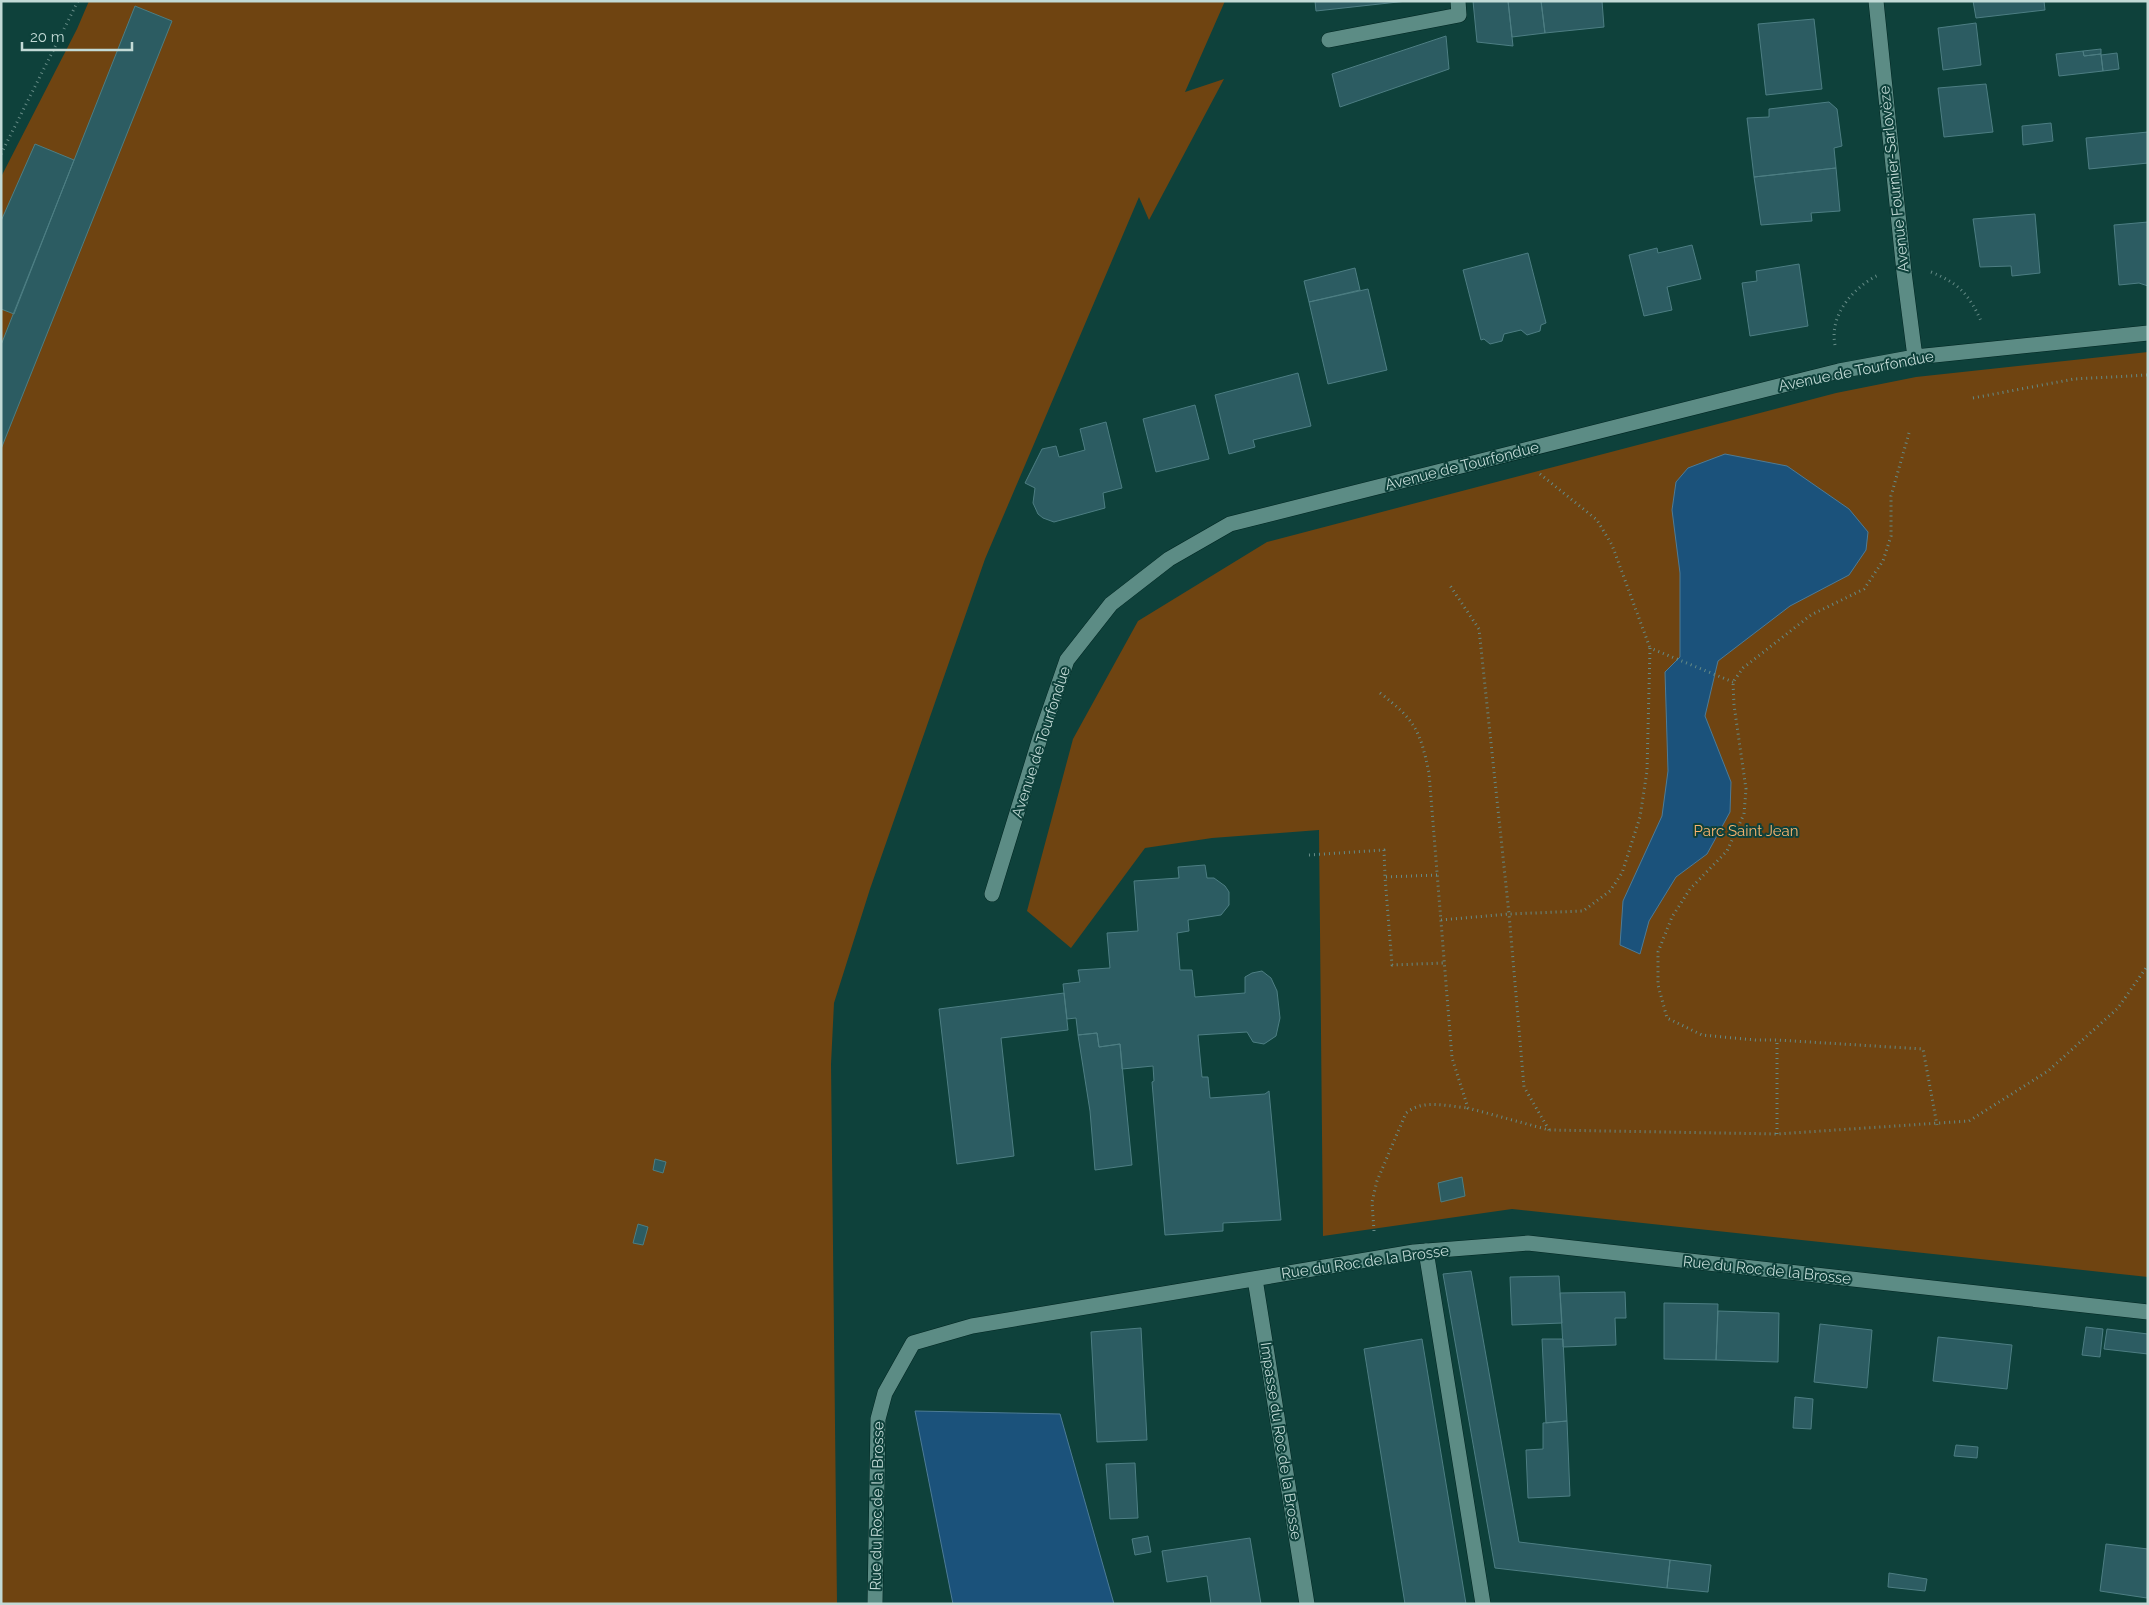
<svg xmlns="http://www.w3.org/2000/svg" width="2149" height="1605" viewBox="0 0 2149 1605" font-family="Raleway,sans-serif">
  <rect width="100%" height="100%" fill="#0e413b"/>
  <path fill="#6f4411" d="M 89,1 L 1225,1 L 1185,92 L 1224,79 L 1149,220 L 1139,197 L 985,559 L 870,889 L 834,1003 L 831,1064 L 837,1604 L 1,1604 L 1,177 L 77,29 Z
    M 2148,352 L 2148,1277 L 1512,1209 L 1323,1236 L 1319,830 L 1212,838 L 1145,848 L 1071,948 L 1027,911 L 1073,739 L 1138,621 L 1267,542 L 1836,393 L 1916,377 Z"/>
  <path fill="#1b527b" stroke="#4d7b96" d="M 1725,454 L 1787,466 L 1849,509 L 1868,532 L 1866,550 L 1849,575 L 1790,606 L 1718,661 L 1705,716 L 1731,782 L 1730,812 L 1707,854 L 1676,877 L 1649,921 L 1640,954 L 1620,945 L 1623,901 L 1662,816 L 1668,771 L 1665,672 L 1680,657 L 1680,573 L 1672,510 L 1676,482 L 1688,468 Z
    M 915,1411 L 1060,1414 L 1114,1604 L 953,1604 Z"/>
  <path fill="#2c5c62" stroke="#4d7e83" d="M 1315,1 L 1407,1 L 1316,11 Z
    M 1473,1 L 1508,1 L 1513,46 L 1477,42 Z
    M 1508,1 L 1541,1 L 1545,33 L 1512,37 Z
    M 1541,1 L 1602,1 L 1604,27 L 1545,33 Z
    M 1973,1 L 2044,1 L 2045,10 L 1976,18 Z
    M 135,6 L 172,21 L 1,449 L 1,345 Z
    M 1814,19 L 1822,89 L 1766,95 L 1758,24 Z
    M 1976,23 L 1981,65 L 1943,70 L 1938,28 Z
    M 1446,36 L 1449,69 L 1340,107 L 1332,74 Z
    M 2101,49 L 2101,54 L 2084,56 L 2083,51 Z
    M 2083,51 L 2084,56 L 2101,54 L 2103,71 L 2059,76 L 2056,54 Z
    M 2117,53 L 2119,69 L 2103,71 L 2101,55 Z
    M 1986,84 L 1993,132 L 1944,137 L 1938,88 Z
    M 1829,102 L 1837,109 L 1842,146 L 1834,148 L 1836,168 L 1754,177 L 1747,118 L 1769,117 L 1769,109 Z
    M 2051,123 L 2053,141 L 2023,145 L 2022,126 Z
    M 2148,132 L 2148,163 L 2089,169 L 2086,138 Z
    M 35,144 L 74,160 L 14,314 L 1,309 L 1,221 Z
    M 1836,168 L 1840,211 L 1811,213 L 1812,221 L 1761,225 L 1754,177 Z
    M 2035,214 L 2040,273 L 2012,276 L 2011,266 L 1980,267 L 1973,219 Z
    M 2148,222 L 2148,286 L 2139,283 L 2119,285 L 2114,225 Z
    M 1692,245 L 1701,279 L 1667,287 L 1672,310 L 1644,316 L 1629,255 L 1657,248 L 1658,253 Z
    M 1528,253 L 1546,323 L 1541,325 L 1540,331 L 1527,335 L 1521,330 L 1504,334 L 1502,341 L 1490,344 L 1484,339 L 1481,340 L 1463,270 Z
    M 1799,264 L 1808,326 L 1750,336 L 1742,283 L 1757,281 L 1756,271 Z
    M 1355,268 L 1360,290 L 1309,302 L 1304,281 Z
    M 1368,289 L 1387,370 L 1328,384 L 1309,302 Z
    M 1298,373 L 1311,426 L 1253,440 L 1255,447 L 1229,454 L 1215,395 Z
    M 1195,405 L 1209,459 L 1156,472 L 1143,419 Z
    M 1106,422 L 1122,488 L 1103,493 L 1105,508 L 1054,522 L 1043,518 L 1038,514 L 1033,503 L 1035,488 L 1025,483 L 1042,449 L 1056,446 L 1059,457 L 1085,450 L 1080,429 Z
    M 1205,865 L 1207,878 L 1214,878 L 1225,886 L 1229,892 L 1229,905 L 1221,915 L 1188,920 L 1189,931 L 1177,933 L 1180,970 L 1192,970 L 1195,997 L 1245,993 L 1245,977 L 1252,973 L 1262,971 L 1271,978 L 1277,991 L 1280,1018 L 1276,1036 L 1264,1044 L 1253,1042 L 1247,1032 L 1198,1035 L 1202,1077 L 1208,1077 L 1210,1098 L 1265,1094 L 1269,1091 L 1281,1220 L 1223,1223 L 1223,1231 L 1165,1235 L 1152,1082 L 1154,1081 L 1153,1066 L 1122,1069 L 1120,1044 L 1099,1047 L 1097,1033 L 1078,1035 L 1076,1018 L 1067,1019 L 1063,984 L 1080,982 L 1078,970 L 1110,968 L 1107,933 L 1138,931 L 1134,881 L 1179,878 L 1178,867 Z
    M 1064,993 L 1068,1030 L 1001,1038 L 1014,1156 L 957,1164 L 939,1009 Z
    M 1097,1033 L 1099,1047 L 1120,1044 L 1132,1165 L 1095,1170 L 1090,1111 L 1078,1035 Z
    M 655,1159 L 666,1162 L 663,1173 L 653,1170 Z
    M 1462,1177 L 1465,1196 L 1441,1202 L 1438,1183 Z
    M 638,1224 L 648,1227 L 643,1245 L 633,1243 Z
    M 1471,1271 L 1519,1542 L 1670,1560 L 1667,1588 L 1495,1568 L 1443,1274 Z
    M 1559,1276 L 1562,1323 L 1512,1325 L 1510,1277 Z
    M 1625,1292 L 1626,1318 L 1615,1318 L 1616,1345 L 1563,1347 L 1560,1293 Z
    M 1664,1303 L 1718,1304 L 1716,1360 L 1664,1359 Z
    M 1718,1311 L 1779,1313 L 1778,1362 L 1716,1360 Z
    M 1820,1324 L 1872,1330 L 1867,1388 L 1814,1382 Z
    M 2086,1327 L 2103,1329 L 2100,1357 L 2082,1355 Z
    M 1141,1328 L 1147,1440 L 1097,1442 L 1091,1332 Z
    M 2107,1329 L 2148,1334 L 2148,1354 L 2104,1349 Z
    M 1938,1337 L 2012,1345 L 2007,1389 L 1933,1381 Z
    M 1422,1339 L 1466,1604 L 1405,1604 L 1364,1349 Z
    M 1542,1339 L 1563,1339 L 1567,1421 L 1546,1423 Z
    M 1795,1397 L 1813,1399 L 1811,1429 L 1793,1428 Z
    M 1567,1421 L 1570,1496 L 1528,1498 L 1526,1450 L 1543,1449 L 1543,1423 Z
    M 1956,1445 L 1978,1447 L 1977,1458 L 1954,1456 Z
    M 1135,1463 L 1138,1518 L 1110,1519 L 1106,1464 Z
    M 1148,1536 L 1151,1552 L 1135,1555 L 1132,1539 Z
    M 1250,1538 L 1261,1604 L 1211,1604 L 1207,1576 L 1167,1582 L 1162,1551 Z
    M 2106,1544 L 2148,1549 L 2147,1598 L 2100,1591 Z
    M 1670,1560 L 1711,1565 L 1708,1592 L 1667,1588 Z
    M 1889,1573 L 1927,1579 L 1925,1591 L 1888,1587 Z"/>
  <g fill="none" stroke-linecap="round" stroke-linejoin="round">
    <g stroke="#002622" stroke-width="16">
      <path id="minor" d="M 1876,1 L 1904,272 L 1915,357
        M 1329,40 L 1459,15 L 1458,1
        M 992,894 L 1040,738 L 1067,660 L 1111,604 L 1169,559 L 1230,524 L 1839,371 L 1915,357 L 2148,333
        M 1426,1251 L 1483,1604
        M 1255,1279 L 1307,1604
        M 875,1604 L 878,1419 L 885,1393 L 913,1343 L 972,1326 L 1414,1252 L 1528,1243 L 2148,1312"/>
    </g>
    <path stroke="#658b86" stroke-width="3" stroke-dasharray="1 4" stroke-linecap="butt" d="M 1,154 L 78,1
      M 1931,272 C 1958,283 1969,294 1981,321
      M 1835,345 C 1829,315 1853,288 1878,275
      M 1973,398 L 2074,379 L 2148,375
      M 1909,433 L 1891,496 L 1891,536 L 1883,561 L 1864,589 L 1811,615 L 1743,668 L 1733,682 L 1734,705 L 1746,789 L 1744,814 L 1727,851 L 1690,889 L 1672,917 L 1658,952 L 1658,985 L 1667,1018 L 1702,1035 L 1755,1040 L 1777,1040 L 1923,1049 L 1937,1125
      M 1540,474 L 1597,520 L 1612,545 L 1650,648
      M 1380,693 C 1415,720 1420,730 1429,773 L 1452,1058 L 1468,1108 L 1549,1130 L 1777,1134 L 1969,1121 L 2048,1071 L 2118,1008 L 2148,965
      M 1309,855 L 1384,850 L 1385,877
      M 1437,875 L 1385,877 L 1392,965 L 1444,963
      M 1441,920 L 1509,914 L 1479,629 L 1449,584
      M 1549,1130 L 1524,1087 L 1509,914 L 1583,911 L 1610,891 L 1622,873 L 1640,817 L 1647,771 L 1650,648 L 1733,682
      M 1777,1134 L 1777,1040
      M 1374,1231 L 1372,1202 L 1377,1181 L 1406,1113 C 1423,1099 1446,1106 1468,1108"/>
    <use href="#minor" stroke="#5c8c85" stroke-width="15"/>
  </g>
  <g text-anchor="middle" dominant-baseline="central" stroke-width="4" stroke-linejoin="round" paint-order="stroke">
    <g font-size="15" fill="#c2dad6" stroke="#0e413b">
      <text transform="translate(1894 179) rotate(-96)">Avenue Fournier-Sarlovèze</text>
      <text transform="translate(1856 371) rotate(-11)">Avenue de Tourfondue</text>
      <text transform="translate(1462 466) rotate(-14)">Avenue de Tourfondue</text>
      <text transform="translate(1041 742) rotate(-72)">Avenue de Tourfondue</text>
      <text transform="translate(1365 1262) rotate(-8)">Rue du Roc de la Brosse</text>
      <text transform="translate(1767 1270) rotate(6)">Rue du Roc de la Brosse</text>
      <text transform="translate(1281 1441) rotate(81)">Impasse du Roc de la Brosse</text>
      <text transform="translate(877 1506) rotate(-89)">Rue du Roc de la Brosse</text>
    </g>
    <g font-size="15" fill="#f9b46f" stroke="#0e413b">
      <text x="1746" y="831">Parc Saint Jean</text>
    </g>
  </g>
  <rect width="2149" height="1605" fill="none" stroke="#c2dad6" stroke-width="5"/>
  <path d="M22 42v8h110v-8" fill="none" stroke="#c2dad6" stroke-width="2.5"/>
  <text x="30" y="42" font-size="15" fill="#c2dad6" stroke="#0e413b" stroke-width="4" paint-order="stroke">20 m</text>
</svg>
